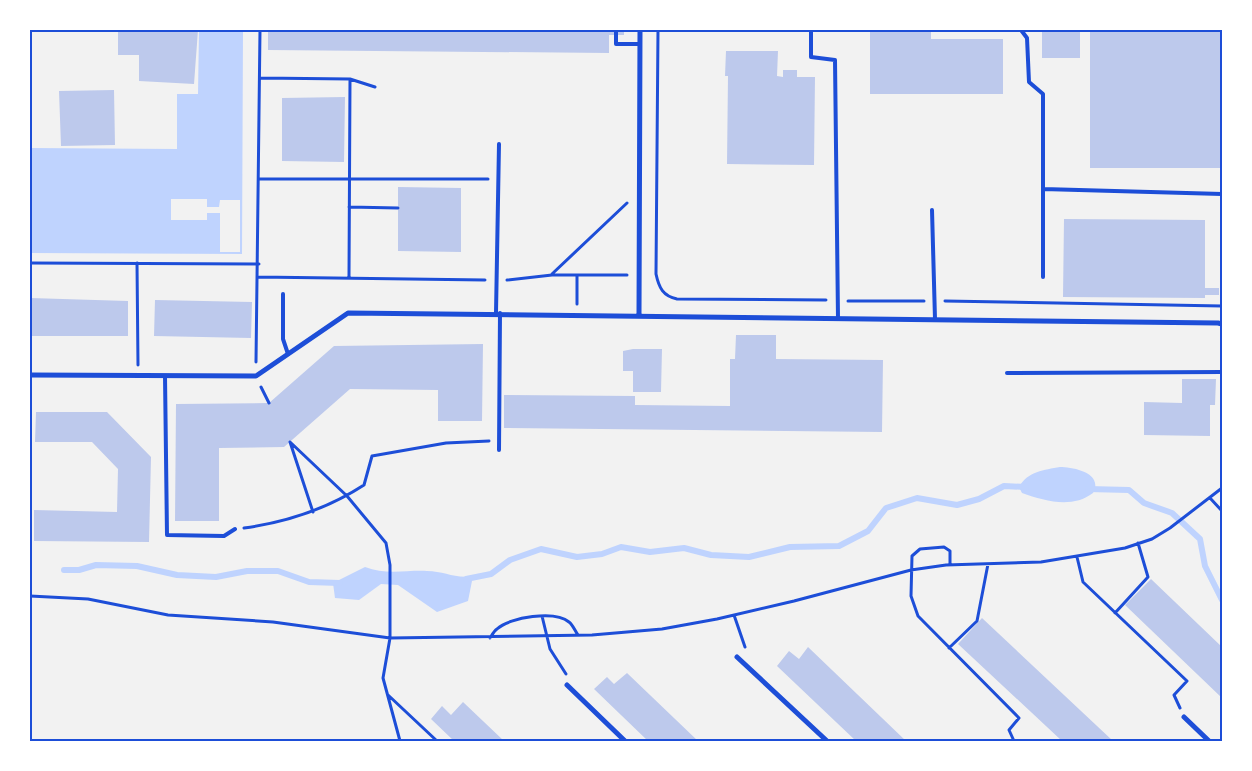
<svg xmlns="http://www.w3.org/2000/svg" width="1252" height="771" viewBox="0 0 1252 771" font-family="'PT Sans',sans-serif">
  <rect width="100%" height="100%" fill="#f2f2f2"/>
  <path fill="#bfd3fe" d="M 199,30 L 243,30 L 242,254 L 30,253 L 30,148 L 177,149 L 177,94 L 198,94 Z
    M 1060,467 C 1073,467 1104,473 1093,493 C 1072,509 1045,501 1022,493 L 1019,487 C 1028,471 1044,470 1060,467 Z
    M 365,567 C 385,575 406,570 427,571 C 444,571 455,579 473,576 L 468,601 L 437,612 L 398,585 L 381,584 L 359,600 L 335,598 L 333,583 Z"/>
  <path fill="#f2f2f2" d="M 171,199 L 207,199 L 207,207 L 219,207 L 220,200 L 240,200 L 240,252 L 220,252 L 220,213 L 207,213 L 207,220 L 171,220 Z"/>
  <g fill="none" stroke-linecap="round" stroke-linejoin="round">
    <path stroke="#bfd3fe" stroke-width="6" d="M 1088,489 L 1129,490 L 1144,503 L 1172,513 L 1200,539 L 1205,566 L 1222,600
      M 64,570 L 79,570 L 96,565 L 137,566 L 177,575 L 216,577 L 247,571 L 278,571 L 309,582 L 340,583
      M 466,579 L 491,574 L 510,560 L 541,549 L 577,557 L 602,554 L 621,547 L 650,552 L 684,548 L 711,555 L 749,557 L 790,547 L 839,546 L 868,531 L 886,508 L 917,498 L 957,505 L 979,499 L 1004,486 L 1026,487"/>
  </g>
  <path fill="#bdc9ec" d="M 118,30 L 198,30 L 194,84 L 139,81 L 139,55 L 118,55 Z
    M 268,30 L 624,30 L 624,35 L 609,35 L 609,53 L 268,50 Z
    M 870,30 L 931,30 L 931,39 L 1003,39 L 1003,94 L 870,94 Z
    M 1042,30 L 1080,30 L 1080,58 L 1042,58 Z
    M 1090,30 L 1222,30 L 1221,168 L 1090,168 Z
    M 726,51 L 778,51 L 777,76 L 783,77 L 783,70 L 797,70 L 797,77 L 815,77 L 814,165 L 727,164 L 728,76 L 725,76 Z
    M 114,90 L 115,145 L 61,146 L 59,91 Z
    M 345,97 L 344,162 L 282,161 L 282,98 Z
    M 398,187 L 461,188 L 461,252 L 398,251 Z
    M 1064,219 L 1205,220 L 1205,288 L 1219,288 L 1219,295 L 1205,295 L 1205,298 L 1063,297 Z
    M 30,298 L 128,301 L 128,336 L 30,336 Z
    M 155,300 L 252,302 L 251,338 L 154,336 Z
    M 736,335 L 776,335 L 776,359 L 883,360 L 882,432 L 504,428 L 504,395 L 635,396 L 635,405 L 730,406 L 730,359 L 735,359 Z
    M 483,344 L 482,421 L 438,421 L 438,390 L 350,389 L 284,447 L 219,448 L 219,521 L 175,521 L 176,404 L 269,403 L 334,346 Z
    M 633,349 L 662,349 L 661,392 L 633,392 L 633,371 L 623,371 L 623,351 Z
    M 1182,379 L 1216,379 L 1215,405 L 1210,405 L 1210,436 L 1144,435 L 1144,402 L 1182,403 Z
    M 36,412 L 107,412 L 151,457 L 149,542 L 34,541 L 34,510 L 117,512 L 118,469 L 92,442 L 35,442 Z
    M 1151,579 L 1222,647 L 1222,698 L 1125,605 Z
    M 982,618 L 1113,741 L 1062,741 L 958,644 Z
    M 808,647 L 906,741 L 856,741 L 777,666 L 789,651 L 799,659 Z
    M 627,673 L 698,741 L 648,741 L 594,689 L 607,677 L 614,684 Z
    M 463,702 L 504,741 L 454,741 L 431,719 L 442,706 L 451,715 Z"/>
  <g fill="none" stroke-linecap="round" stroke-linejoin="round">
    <path stroke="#1d4ed8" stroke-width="3" d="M 658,30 L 656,274 C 659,288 663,296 677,299 L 826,300
      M 260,78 L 350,79 L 375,87
      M 259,179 L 488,179
      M 349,207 L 398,208
      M 30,263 L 259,264
      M 137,263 L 138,365
      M 552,274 L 627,203
      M 577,275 L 577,304
      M 258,277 L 485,280
      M 349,277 L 350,79
      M 507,280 L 552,275 L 627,275
      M 848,301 L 924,301
      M 945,301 L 1222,306
      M 256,362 L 260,30
      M 261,387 L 269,403
      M 1210,498 L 1222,511
      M 313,512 L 290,442 L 347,496 L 386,543 L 390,565 L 390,638 L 383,678 L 400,741
      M 244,528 C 288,522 327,509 364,485 L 372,456 L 446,443 L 489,441
      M 1077,557 L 1083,582 L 1187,681 L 1174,695 L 1180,708
      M 950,565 L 950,551 L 944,547 L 920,549 L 912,556 L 911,596 L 918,616 L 1019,718 L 1009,730 L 1014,741
      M 30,596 L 88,599 L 168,615 L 273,622 L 390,638 L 592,635 L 662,629 L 717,619 L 794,601 L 911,570 L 946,565 L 1041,562 L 1125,548 L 1152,539 L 1170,528 L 1222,488
      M 1115,613 L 1148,577 L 1138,543
      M 734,615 L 745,647
      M 542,616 L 550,649 L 566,674
      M 490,638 C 492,635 494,631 497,629 C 510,617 555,610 569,622 C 573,625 575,631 578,635
      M 949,648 L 977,621 L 988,564
      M 388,695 L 437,741"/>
    <path stroke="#1d4ed8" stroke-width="4" d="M 616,30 L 616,44 L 639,44
      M 811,30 L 811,57 L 835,60 L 838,318
      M 1021,30 L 1027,38 L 1029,82 L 1043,94 L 1043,189
      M 932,210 L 935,319
      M 1043,277 L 1043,189 L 1222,194
      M 283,294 L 283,339 L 288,354
      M 496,313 L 499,144
      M 1007,373 L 1222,372
      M 165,376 L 167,535 L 224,536 L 235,529
      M 499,450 L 500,313"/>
    <path stroke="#1d4ed8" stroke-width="5" d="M 639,315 L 640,30
      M 30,375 L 256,376 L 348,313 L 1218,323 L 1222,324
      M 737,657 L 827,741
      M 567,685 L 625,741
      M 1184,717 L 1209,741"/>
  </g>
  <rect width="1252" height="771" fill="none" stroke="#ffffff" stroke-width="62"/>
  <rect x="31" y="31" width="1190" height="709" fill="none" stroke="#1d4ed8" stroke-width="2"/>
</svg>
